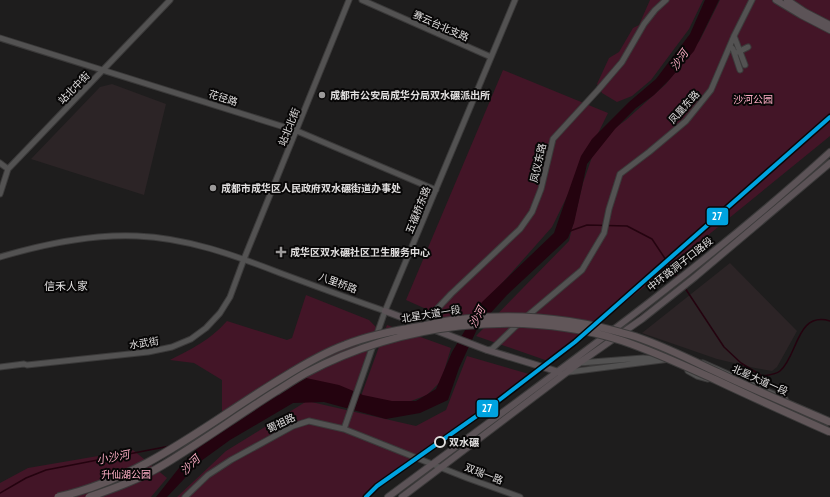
<svg xmlns="http://www.w3.org/2000/svg" width="830" height="497" viewBox="0 0 830 497" font-family="'PT Sans Narrow','Noto Sans SC',sans-serif">
  <rect width="100%" height="100%" fill="#1e1d1d"/>
  <path fill="#2c2426" d="M 112,84 L 166,104 L 144,195 L 31,159 L 100,87 Z
    M 730,263 L 797,331 L 777,367 L 772,371 L 755,368 L 717,359 L 642,333 Z"/>
  <path fill="#431527" d="M 650,0 L 703,0 L 689,29 L 651,80 L 632,96 L 617,102 L 602,93 L 597,84 L 609,58 L 619,52 L 633,28 L 639,25 Z
    M 720,0 L 830,0 L 830,136 L 611,314 L 548,361 L 476,336 L 569,241 L 583,183 L 592,157 L 615,128 L 626,120 L 666,84 L 700,40 Z
    M 503,70 L 608,113 L 552,227 L 464,326 L 406,300 Z
    M 306,295 L 369,320 L 376,327 L 354,392 L 312,386 L 222,433 L 222,380 L 194,363 L 170,360 C 193,348 209,341 227,321 L 287,340 L 292,338 Z
    M 387,325 L 451,348 L 441,381 L 427,395 L 411,401 L 391,405 L 361,396 Z
    M 467,356 L 529,374 L 366,497 L 177,497 L 226,451 L 307,401 L 416,426 L 446,410 Z
    M 133,450 L 167,478 L 151,497 L 0,497 L 0,483 L 28,468 Z"/>
  <path fill="#24030f" d="M 705,0 L 719,0 L 694,51 L 670,79 L 654,95 L 636,108 L 615,129 L 587,164 L 574,223 L 568,238 L 507,295 L 478,327 L 459,368 L 448,400 L 420,413 L 386,419 L 324,402 L 293,403 L 230,440 L 201,461 L 167,497 L 156,497 L 179,468 L 220,424 L 297,376 L 339,385 L 363,395 L 392,401 L 416,401 L 436,389 L 452,352 L 482,302 L 554,233 L 581,156 L 592,139 L 629,102 L 656,79 L 690,34 Z"/>
  <g fill="none" stroke-linecap="round" stroke-linejoin="round">
    <path stroke="#24030f" stroke-width="1.5" d="M 570,231 L 587,225 L 627,226 L 652,239 L 678,278
      M 685,288 L 724,347 L 741,363 L 762,376 C 768,375 775,375 780,371 C 798,356 796,311 830,321
      M 187,443 L 195,441
      M 0,493 L 26,478 L 46,470 L 170,446"/>
    <g stroke="#3b3a3a" stroke-width="7">
      <path id="minor" d="M 362,0 L 491,57
        M 734,36 L 745,65
        M 0,38 L 297,131 L 436,190
        M 730,46 L 733,49 L 740,70
        M 738,52 L 748,47
        M 0,163 L 8,169
        M 0,194 L 8,169 L 170,0
        M 0,257 C 44,244 91,234 137,236 C 187,238 234,255 280,273 C 315,286 350,299 385,311
        M 525,318 L 582,270 L 604,233 L 609,209 L 620,174 L 649,152 L 686,121 L 711,90 L 734,36 L 752,0
        M 427,326 L 437,309 L 451,294 L 520,229 L 532,212 L 541,189 L 553,139 L 598,90 L 622,62 L 644,24 L 655,10 L 666,0
        M 487,350 L 492,349 L 518,324
        M 680,361 L 708,371
        M 579,363 L 643,358 L 654,359
        M 703,363 L 785,399
        M 0,367 L 24,364 L 27,365 L 148,352 L 172,347 L 191,339 L 206,328 L 220,313 L 230,297 L 244,259 L 349,0
        M 688,371 L 697,376 L 708,379
        M 569,372 L 678,358 L 685,359
        M 344,429 L 385,311 L 515,0
        M 185,497 L 208,475 L 231,460 L 293,426 L 309,421 L 344,429 L 467,478 L 520,497"/>
    </g>
    <g stroke="#3b3a3a" stroke-width="8">
      <path id="major" d="M 776,0 L 801,15 L 830,30
        M 787,0 L 805,12 L 830,25
        M 385,311 L 425,326
        M 435,330 L 487,350 L 559,372
        M 388,497 C 537,386 693,277 830,152
        M 402,497 L 579,363 L 642,319 L 695,277 L 830,163"/>
    </g>
    <use href="#minor" stroke="#535252" stroke-width="5"/>
    <use href="#major" stroke="#5c5357" stroke-width="6"/>
    <g stroke="#3b3a3a" stroke-width="9" stroke-linecap="butt">
      <path id="highway-bridge" d="M 58,497 C 144,478 209,422 282,378 C 303,365 323,353 345,345 C 370,335 397,330 423,326 C 436,323 450,320 464,319 C 520,313 576,319 630,335 C 661,344 690,360 719,373 C 755,390 793,406 830,422
        M 89,497 C 115,488 140,479 163,465 C 201,442 237,416 275,392 C 285,386 295,379 306,373 C 401,323 519,308 623,341 C 655,352 685,366 716,380 C 754,398 792,415 830,432"/>
    </g>
    <use href="#highway-bridge" stroke="#615659" stroke-width="7"/>
    <g stroke="#080707" stroke-width="7">
      <path id="metro-1" d="M 366,497 L 377,486 L 498,401 L 575,342 L 830,117"/>
    </g>
    <use href="#metro-1" stroke="#00a3e0" stroke-width="4"/>
  </g>
  <g fill="#9c9a9a" stroke="#080707" stroke-width="1.5">
    <circle cx="322" cy="95" r="4"/>
    <circle cx="213" cy="188" r="4"/>
    <path d="M279 246h4v4h4v4h-4v4h-4v-4h-4v-4h4z"/>
  </g>
  <circle fill="#080707" stroke="#e0dede" stroke-width="2" cx="440" cy="442" r="5"/>
  <g text-anchor="middle" dominant-baseline="central" stroke-width="4" stroke-linejoin="round" paint-order="stroke">
    <g font-size="10" fill="#e0dede" stroke="#080707">
      <text transform="translate(441 26) rotate(24)">赛云台北支路</text>
      <text transform="translate(74 88) rotate(-46)">站北中街</text>
      <text transform="translate(223 98) rotate(18)">花径路</text>
      <text transform="translate(684 107) rotate(-48)">凤凰东路</text>
      <text transform="translate(289 127) rotate(-68)">站北北街</text>
      <text transform="translate(538 163) rotate(-77)">凤仪东路</text>
      <text transform="translate(418 210) rotate(-68)">五福桥东路</text>
      <text transform="translate(680 264) rotate(-38)">中环路洞子口路段</text>
      <text transform="translate(338 283) rotate(20)">八里桥路</text>
      <text transform="translate(431 314) rotate(-9)">北星大道一段</text>
      <text transform="translate(144 343) rotate(-9)">水武街</text>
      <text transform="translate(760 380) rotate(24)">北星大道一段</text>
      <text transform="translate(281 423) rotate(-25)">蜀祖路</text>
      <text transform="translate(484 474) rotate(21)">双瑞一路</text>
    </g>
    <g font-size="10" font-weight="bold" fill="#e0dede" stroke="#080707" text-anchor="start">
      <text x="330" y="95">成都市公安局成华分局双水碾派出所</text>
      <text x="221" y="188">成都市成华区人民政府双水碾街道办事处</text>
      <text x="290" y="252">成华区双水碾社区卫生服务中心</text>
    </g>
    <g font-size="10" fill="#fdaec5" stroke="#080707">
      <text x="753" y="99">沙河公园</text>
      <text x="126" y="474">升仙湖公园</text>
    </g>
    <g font-size="10" font-weight="bold" fill="#e0dede" stroke="#080707" text-anchor="start">
      <text x="449" y="442">双水碾</text>
    </g>
    <g font-size="11" font-style="italic" fill="#f8aac1" stroke="#080707">
      <text transform="translate(679 60) rotate(-55)">沙河</text>
      <text transform="translate(477 317) rotate(-63)">沙河</text>
      <text transform="translate(113 457) rotate(-11)">小沙河</text>
      <text transform="translate(190 465) rotate(-45)">沙河</text>
    </g>
    <g font-size="11" fill="#e0dede" stroke="#080707">
      <text x="66" y="286">信禾人家</text>
    </g>
  </g>
  <g stroke="#080707" stroke-width="1.5">
    <rect x="706" y="207" width="23" height="19" rx="4" fill="#00a3e0"/>
    <rect x="476" y="399" width="23" height="19" rx="4" fill="#00a3e0"/>
  </g>
  <g font-size="11" text-anchor="middle" font-weight="bold" fill="#fff">
    <text x="717" y="220">27</text>
    <text x="487" y="412">27</text>
  </g>
</svg>
